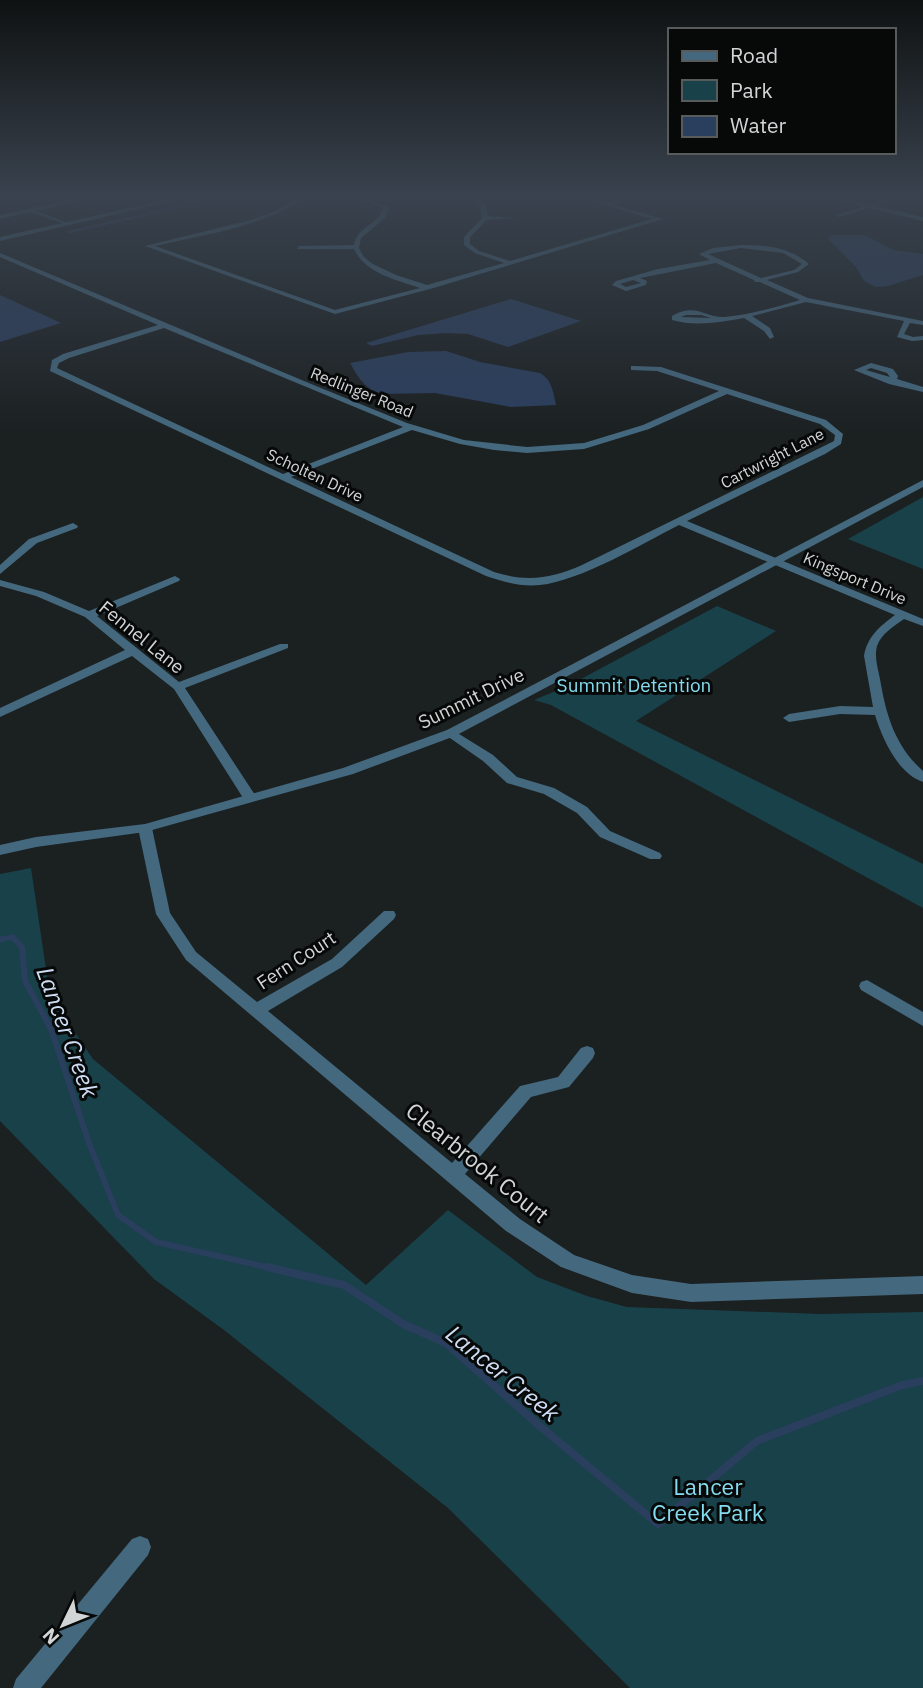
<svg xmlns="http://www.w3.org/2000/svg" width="923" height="1688" viewBox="0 0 923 1688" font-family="'IBM Plex Sans',sans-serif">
  <rect width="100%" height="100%" fill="#1b2021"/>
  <path fill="#19414a" d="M 923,497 L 923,569 L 848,539 Z
    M 717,606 L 776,631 L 636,721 L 923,864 L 923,908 L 551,705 L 534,700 L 568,686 Z
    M 31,868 L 50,996 L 93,1059 L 366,1285 L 448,1210 L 537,1277 L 587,1296 L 627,1307 L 821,1314 L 923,1312 L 923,1688 L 630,1688 L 448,1508 L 224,1330 L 154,1279 L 0,1121 L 0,874 Z"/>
  <path fill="#2a3e5d" d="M 831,235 L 864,235 L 894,250 L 923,254 L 923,275 L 888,286 L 876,287 L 864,281 L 856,267 L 828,239 Z
    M 0,295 L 59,322 L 61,323 L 0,342 Z
    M 511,299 L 581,321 L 508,347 L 468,334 L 447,333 L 418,335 L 372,346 L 366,343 Z
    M 446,351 L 480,362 L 540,373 C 552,380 553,391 556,405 L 511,407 L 435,393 L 383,394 C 365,390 358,377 350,363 L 408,352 Z"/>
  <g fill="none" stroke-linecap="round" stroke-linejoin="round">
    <path stroke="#2a3e5d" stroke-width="2.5" d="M 69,232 L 223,197"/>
    <path stroke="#2a3e5d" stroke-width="5" d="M 0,939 L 13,937 L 16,940"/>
    <path stroke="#2a3e5d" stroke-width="6" d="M 0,939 L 3,939
      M 14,939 L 22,947 L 25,981 L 51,1029 L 89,1143 L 118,1215 L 156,1242 L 275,1269"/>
    <path stroke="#2a3e5d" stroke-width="8" d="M 267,1267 L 344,1285 L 403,1324 L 446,1343 L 542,1428 L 658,1524 L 757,1441 L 902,1385 L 923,1381"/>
    <path fill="#44687e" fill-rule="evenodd" d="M 84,197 L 97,197 L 36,211 L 68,223 L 68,225 L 30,212 L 0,219 L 0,215 Z
      M 299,197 L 307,197 C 262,227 206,234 155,246 L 335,310 L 420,288 C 396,280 365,273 354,249 L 297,249 L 299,246 L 354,245 C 357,226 379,225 383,208 L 352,197 L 362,197 L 389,207 L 386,217 L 361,238 L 359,248 L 363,256 L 371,263 L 396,275 L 427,285 L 504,263 L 475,253 L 464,245 L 464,237 L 482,218 L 480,206 L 471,197 L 478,197 L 486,206 L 488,216 L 515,218 L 487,220 L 470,237 L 470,244 L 479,251 L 510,261 L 652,219 L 578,197 C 589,197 598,203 608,203 C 617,203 626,197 637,197 L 614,205 L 663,219 L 430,289 L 335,314 L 145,246 L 247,221 L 276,211 Z
      M 891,197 L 902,197 L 840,217 L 835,216 Z
      M 741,245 C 765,245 790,247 809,264 L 798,272 L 767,280 L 808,298 L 923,321 L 923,325 L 910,323 L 904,334 L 913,337 L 923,336 L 923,340 L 912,341 L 897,337 L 904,321 L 806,302 L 752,316 L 770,328 L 774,337 L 770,339 L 764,331 L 744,318 C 720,322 696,327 672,320 L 672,316 C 696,302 705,318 725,317 C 750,315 776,307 800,300 L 760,282 L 755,282 L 754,280 L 716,263 L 640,278 L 647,281 L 646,285 L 626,291 L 612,285 L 616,281 L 658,269 L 710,260 L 699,254 L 713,248 ZM 741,248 L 783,253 L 802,264 L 794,270 L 761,278 L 708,254 ZM 633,280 L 641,283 L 626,287 L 620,284 ZM 686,315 L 701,315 L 711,318 L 681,317 Z
      M 0,253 L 316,386 L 407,423 L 464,440 L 527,447 L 584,443 L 643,425 L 719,391 L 657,371 L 631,370 L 631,366 L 634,366 L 661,367 L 826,420 L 843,434 L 841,444 L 825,454 L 687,521 L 923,619 L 923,626 L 904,619 C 894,626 881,634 877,646 C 874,657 878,668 880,679 C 886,715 895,746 923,771 L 923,782 C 898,774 882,738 875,715 L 840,714 L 789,722 L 783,718 L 789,714 L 840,706 L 873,707 L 864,656 C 867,637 880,626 895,615 L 679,525 C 642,544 580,581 540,585 C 521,587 504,582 486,576 L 50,371 L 52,360 L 63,354 L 158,325 L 0,257 ZM 164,328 L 403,427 L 283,474 L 57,368 L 59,363 L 69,358 ZM 727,394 L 820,424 L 835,435 L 834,441 L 582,565 C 551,579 526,582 494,572 L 291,477 L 412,430 L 460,444 L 494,450 L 527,453 L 584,449 L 649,429 Z
      M 871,363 L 893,369 L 898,376 L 897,379 L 923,387 L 923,392 L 889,384 L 854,370 ZM 871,368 L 887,373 L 890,377 L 866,370 Z
      M 73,523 L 78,526 L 77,528 L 37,543 L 0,574 L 0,565 L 29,539 Z
      M 175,576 L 180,579 L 179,581 L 97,616 L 179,682 L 280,644 L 288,644 L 288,648 L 185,688 L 257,798 L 255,801 L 245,801 L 174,689 L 132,656 L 0,717 L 0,708 L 125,650 L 85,617 L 36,596 L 0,586 L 0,580 L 44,592 L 89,611 Z
      M 451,729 L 493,755 L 517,777 L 554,788 L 587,807 L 610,831 L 660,853 L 662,856 L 660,859 L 650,859 L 600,837 L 577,813 L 544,794 L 507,783 L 483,761 L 447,736 L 445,733 L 447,730 Z
      M 145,824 L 152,828 L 170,913 L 196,952 L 257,1002 L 332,959 L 384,911 L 394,911 L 396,915 L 394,919 L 342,967 L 268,1011 L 452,1163 L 520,1086 L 558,1077 L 581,1048 L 587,1046 L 593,1048 L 595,1053 L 593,1058 L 569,1087 L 531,1097 L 465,1174 L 520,1219 L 574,1255 L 632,1275 L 691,1284 L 923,1276 L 923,1294 L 691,1302 L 632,1293 L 561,1267 L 506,1231 L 186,960 L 156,914 L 138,828 Z
      M 867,980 L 923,1012 L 923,1026 L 861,990 L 859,986 L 861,982 Z
      M 140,1536 L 148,1539 L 151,1547 L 148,1555 L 41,1688 L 13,1688 L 16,1679 L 132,1539 Z"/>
    <path fill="#44687e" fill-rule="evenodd" d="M 178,197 L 191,197 L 0,241 L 0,237 Z
      M 835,197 L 923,217 L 923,221 L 822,197 Z
      M 923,480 L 923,487 L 455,736 L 353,774 L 145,832 L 36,847 L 0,855 L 0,845 L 36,837 L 145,824 L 343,768 L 447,730 Z"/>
  </g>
  <linearGradient id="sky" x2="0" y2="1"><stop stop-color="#0f1212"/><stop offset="0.45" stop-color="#39424e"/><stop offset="1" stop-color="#39424e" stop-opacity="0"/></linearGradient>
  <rect width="923" height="434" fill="url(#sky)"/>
  <g text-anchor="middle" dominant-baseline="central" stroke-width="6" stroke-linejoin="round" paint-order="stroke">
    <g font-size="16" fill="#d2d5d6" stroke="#070909">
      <text transform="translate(362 392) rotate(22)">Redlinger Road</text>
      <text transform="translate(772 458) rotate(-27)">Cartwright Lane</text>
      <text transform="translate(315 475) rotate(25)">Scholten Drive</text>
      <text transform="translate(855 578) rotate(23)">Kingsport Drive</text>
    </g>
    <g font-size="19" fill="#d2d5d6" stroke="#070909">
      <text transform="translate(142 637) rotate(39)">Fennel Lane</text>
      <text transform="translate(471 698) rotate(-26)">Summit Drive</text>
      <text transform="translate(296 960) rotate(-33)">Fern Court</text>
    </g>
    <g font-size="19" fill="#83dcef" stroke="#070909">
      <text x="634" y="685">Summit Detention</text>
    </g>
    <g font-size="23" fill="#d2d5d6" stroke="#070909">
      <text transform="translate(478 1162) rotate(39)">Clearbrook Court</text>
    </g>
    <g font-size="23" fill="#83dcef" stroke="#070909">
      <text x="708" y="1486">Lancer<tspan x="708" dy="26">Creek Park</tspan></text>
    </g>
    <g font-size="24" font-style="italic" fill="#ceddf4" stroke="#070909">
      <text transform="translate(68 1032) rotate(70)">Lancer Creek</text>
      <text transform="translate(503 1373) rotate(39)">Lancer Creek</text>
    </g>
  </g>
  <rect x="668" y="28" width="228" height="126" fill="#070909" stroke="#585b5b" stroke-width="2"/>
  <rect x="682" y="51" width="35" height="10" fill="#44687e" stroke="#585b5b" stroke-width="2"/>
  <text x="730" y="63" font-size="21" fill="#d2d5d6">Road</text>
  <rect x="682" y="80" width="35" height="21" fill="#19414a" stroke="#585b5b" stroke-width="2"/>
  <text x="730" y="98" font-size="21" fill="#d2d5d6">Park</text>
  <rect x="682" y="116" width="35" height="21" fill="#2a3e5d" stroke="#585b5b" stroke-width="2"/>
  <text x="730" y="133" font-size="21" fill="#d2d5d6">Water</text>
  <g transform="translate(63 1625) rotate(227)" stroke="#070909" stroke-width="5" paint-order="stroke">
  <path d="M0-5L12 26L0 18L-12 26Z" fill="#d2d5d6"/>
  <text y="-10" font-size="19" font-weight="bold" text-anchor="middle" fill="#d2d5d6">N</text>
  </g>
</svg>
